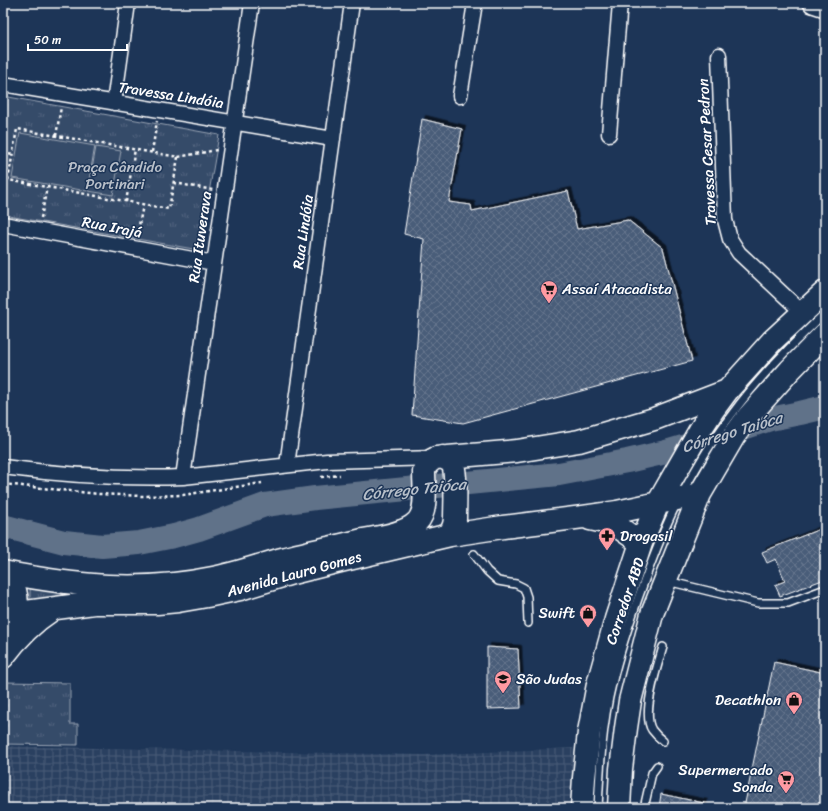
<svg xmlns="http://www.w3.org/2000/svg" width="828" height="811" viewBox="0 0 828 811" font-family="Sriracha,sans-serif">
  <defs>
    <pattern id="industrial-grid" width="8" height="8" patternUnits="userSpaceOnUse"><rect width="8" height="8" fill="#2a4161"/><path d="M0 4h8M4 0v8" fill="none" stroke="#4a5e79"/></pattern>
    <pattern id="grass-tufts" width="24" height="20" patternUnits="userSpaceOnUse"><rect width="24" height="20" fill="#364b69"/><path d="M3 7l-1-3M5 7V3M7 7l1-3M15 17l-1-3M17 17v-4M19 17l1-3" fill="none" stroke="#546680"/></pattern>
    <pattern id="building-cross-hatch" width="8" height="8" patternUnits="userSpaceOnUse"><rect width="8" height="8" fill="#4a5d79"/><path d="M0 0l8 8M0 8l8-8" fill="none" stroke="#65758d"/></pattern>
    <filter id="shadow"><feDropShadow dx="3.5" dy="-3.5" stdDeviation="0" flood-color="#0009"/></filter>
  </defs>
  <rect width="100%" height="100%" fill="#1d3557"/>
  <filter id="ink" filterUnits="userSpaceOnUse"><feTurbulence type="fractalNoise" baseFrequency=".025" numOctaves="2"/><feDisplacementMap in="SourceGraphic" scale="8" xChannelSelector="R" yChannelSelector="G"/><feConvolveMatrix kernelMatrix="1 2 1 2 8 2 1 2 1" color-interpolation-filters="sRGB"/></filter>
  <g filter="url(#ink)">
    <path fill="url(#industrial-grid)" d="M 3,746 L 423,755 L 573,748 L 573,808 L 3,808 Z"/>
    <path fill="url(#grass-tufts)" stroke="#9aa5b4" d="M 3,96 L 219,135 L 199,250 L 3,215 Z
      M 30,585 L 100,595 L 30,600 Z
      M 3,682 L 70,683 L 70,724 L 78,724 L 78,745 L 3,744 Z"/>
    <path fill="#364b69" stroke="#9aa5b4" d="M 20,133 L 95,146 L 87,191 L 12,178 Z
      M 96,147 L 121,151 L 113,195 L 88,191 Z"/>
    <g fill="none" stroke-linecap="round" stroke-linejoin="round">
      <path stroke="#617289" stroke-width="24" d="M 3,526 L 64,542 L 102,546 L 139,543 L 174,536 L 199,529 L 265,505 L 315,498 L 559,474 L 627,461 L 666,452 L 716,437 L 770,419 L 800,413 L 825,407"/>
    </g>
    <path fill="url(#building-cross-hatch)" stroke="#fff" filter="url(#shadow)" d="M 422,119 L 462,129 L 449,202 L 471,205 L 472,211 L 568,191 L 577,229 L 628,220 L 663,248 L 692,361 L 463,423 L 412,415 L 424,239 L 404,234 Z
      M 825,527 L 825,539 L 821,541 L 825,552 L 825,579 L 780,596 L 775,585 L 785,581 L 776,559 L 767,563 L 762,552 Z
      M 487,647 L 518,649 L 521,708 L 487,709 Z
      M 774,662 L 825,673 L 825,808 L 744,808 Z
      M 661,794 L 704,803 L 703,808 L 659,808 Z"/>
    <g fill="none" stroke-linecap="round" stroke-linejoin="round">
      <g stroke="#fff" stroke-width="10">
        <path id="lane" d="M 682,494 C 697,466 713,439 732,414 C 759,377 792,344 825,313
          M 474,554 L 487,571 L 498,581 L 516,584 L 524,588 L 527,597 L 528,623
          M 667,581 L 758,603 L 788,603 L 825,589
          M 663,741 C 659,738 655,734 652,730 C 641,714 658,664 663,647
          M 598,808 C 600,767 602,724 612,684 C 620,649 632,615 644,582 C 654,555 664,528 677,503
          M 644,808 L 652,773 L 657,766"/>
      </g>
      <g stroke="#fff" stroke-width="17">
        <path id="street" d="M 719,55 L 725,220 L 730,239 L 739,253 L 802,312
          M 3,84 L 333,139
          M 460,96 L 475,3
          M 114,103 L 128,3
          M 609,134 L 620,3
          M 3,224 L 214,263
          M 287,465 L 352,3
          M 3,467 C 62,475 123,479 183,477 L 327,461 L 436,458
          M 183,477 L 252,3"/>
      </g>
      <g stroke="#fff" stroke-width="22">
        <path id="secondary" d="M 813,3 L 825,7
          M 3,642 L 15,614"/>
      </g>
      <g stroke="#fff" stroke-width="25">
        <path id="primary" d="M 443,457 C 447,460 451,461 453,465 C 457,475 455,507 455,519 L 454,525 L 450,535
          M 590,519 L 609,523 L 617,526 L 641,543
          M 3,572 C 75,586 140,593 213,578 C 234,574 254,567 275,561 C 292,556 310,552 328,548 C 339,546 351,543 363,540 C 379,537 406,534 417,522 C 428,511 424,487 424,472 C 425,465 429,461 436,458 L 517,451 L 579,441 L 654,419 L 727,391
          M 3,574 C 16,583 19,599 15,614
          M 3,615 L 94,603 L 157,603 L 178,601 L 207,596 L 240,589 L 292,573 L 344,560 L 450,535 L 503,527 L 583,517 L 617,512 L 700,494
          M 3,657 C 17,638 33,622 53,609
          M 582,808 L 584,778 L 589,732 L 598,684 L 616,619 L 641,543 L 658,503 L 700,430 L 713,410 L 727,391 L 772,341 L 825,292
          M 619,808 L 621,769 L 626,728 L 630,701 L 652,614 L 700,494 L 734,436 L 748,417 L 790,370 L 825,334"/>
      </g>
      <path stroke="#fff" stroke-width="2.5" stroke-dasharray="3 3" stroke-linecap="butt" d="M 56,136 L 61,107
        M 152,152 L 157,121
        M 3,153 L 13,155
        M 178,157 L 169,209 L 8,180 L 17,129 L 178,157 L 217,150
        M 174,183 L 213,190
        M 126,202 L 135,149
        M 41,218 L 47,187
        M 137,236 L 143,205
        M 321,477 L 340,475
        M 3,484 L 99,494 L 142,496 L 183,495 L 262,483"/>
      <use href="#lane" stroke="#1d3557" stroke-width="7"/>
      <use href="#street" stroke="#1d3557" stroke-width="14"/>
      <use href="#secondary" stroke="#1d3557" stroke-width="19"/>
      <use href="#primary" stroke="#1d3557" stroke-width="22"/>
    </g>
  </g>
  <defs>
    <g id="supermarket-pin" transform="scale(0.9)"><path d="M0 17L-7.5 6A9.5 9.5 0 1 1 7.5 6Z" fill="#ff9aa2" stroke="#1d3557"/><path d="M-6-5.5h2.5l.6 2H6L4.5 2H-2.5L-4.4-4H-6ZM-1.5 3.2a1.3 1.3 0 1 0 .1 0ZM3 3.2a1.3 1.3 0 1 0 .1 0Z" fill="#111"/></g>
    <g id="pharmacy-pin" transform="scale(0.9)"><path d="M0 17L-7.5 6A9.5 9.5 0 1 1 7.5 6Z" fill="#ff9aa2" stroke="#1d3557"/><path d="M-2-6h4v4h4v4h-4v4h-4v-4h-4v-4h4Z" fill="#111"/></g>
    <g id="shop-pin" transform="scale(0.9)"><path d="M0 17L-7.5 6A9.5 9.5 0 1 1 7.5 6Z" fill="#ff9aa2" stroke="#1d3557"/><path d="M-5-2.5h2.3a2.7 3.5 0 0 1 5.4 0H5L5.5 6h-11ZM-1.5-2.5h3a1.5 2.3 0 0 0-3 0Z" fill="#111"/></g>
    <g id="university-pin" transform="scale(0.9)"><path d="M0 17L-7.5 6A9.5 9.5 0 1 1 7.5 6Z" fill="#ff9aa2" stroke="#1d3557"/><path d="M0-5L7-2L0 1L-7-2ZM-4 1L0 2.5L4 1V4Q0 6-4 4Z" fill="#111"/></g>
  </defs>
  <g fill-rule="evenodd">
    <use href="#supermarket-pin" x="549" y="289"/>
    <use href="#pharmacy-pin" x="607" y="536"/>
    <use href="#shop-pin" x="588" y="613"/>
    <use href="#university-pin" x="503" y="679"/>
    <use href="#shop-pin" x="794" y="700"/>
    <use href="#supermarket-pin" x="786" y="779"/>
  </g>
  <g text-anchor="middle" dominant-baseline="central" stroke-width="3" stroke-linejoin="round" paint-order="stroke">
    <g font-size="15" fill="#fff" stroke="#1d3557">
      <text transform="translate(171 95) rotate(9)">Travessa Lindóia</text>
      <text transform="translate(707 152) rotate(-93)">Travessa Cesar Pedron</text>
      <text transform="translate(112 227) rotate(11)">Rua Irajá</text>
      <text transform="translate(303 232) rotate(-82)">Rua Lindóia</text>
      <text transform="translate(200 237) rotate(-82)">Rua Ituverava</text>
      <text transform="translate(294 574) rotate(-15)">Avenida Lauro Gomes</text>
      <text transform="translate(625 601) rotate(-71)">Corredor ABD</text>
    </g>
    <g font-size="15" fill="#b9c0ca" stroke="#1d3557">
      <text x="115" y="167">Praça Cândido<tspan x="115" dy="17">Portinari</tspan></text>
    </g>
    <g font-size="15" fill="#fff" stroke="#1d3557" text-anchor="start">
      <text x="562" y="289">Assaí Atacadista</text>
      <text x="620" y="536">Drogasil</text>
      <text x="575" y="613" text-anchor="end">Swift</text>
      <text x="516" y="679">São Judas</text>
      <text x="781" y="700" text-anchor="end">Decathlon</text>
      <text x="773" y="770" text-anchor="end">Supermercado<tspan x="773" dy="17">Sonda</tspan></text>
    </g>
    <g font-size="16" font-style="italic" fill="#b8c0ca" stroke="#1d3557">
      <text transform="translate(732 432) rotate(-17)">Córrego Taióca</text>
      <text transform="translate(414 489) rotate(-6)">Córrego Taióca</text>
    </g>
  </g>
  <rect width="828" height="811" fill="none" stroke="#1d3557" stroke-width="16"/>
  <rect x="8" y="8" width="812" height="795" fill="none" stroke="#fff" stroke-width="1.5" filter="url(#ink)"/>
  <path d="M28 44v6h99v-6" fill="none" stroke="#ffffff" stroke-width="2"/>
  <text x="34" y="44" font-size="12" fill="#ffffff" stroke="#1d3557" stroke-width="3" paint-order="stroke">50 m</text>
</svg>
